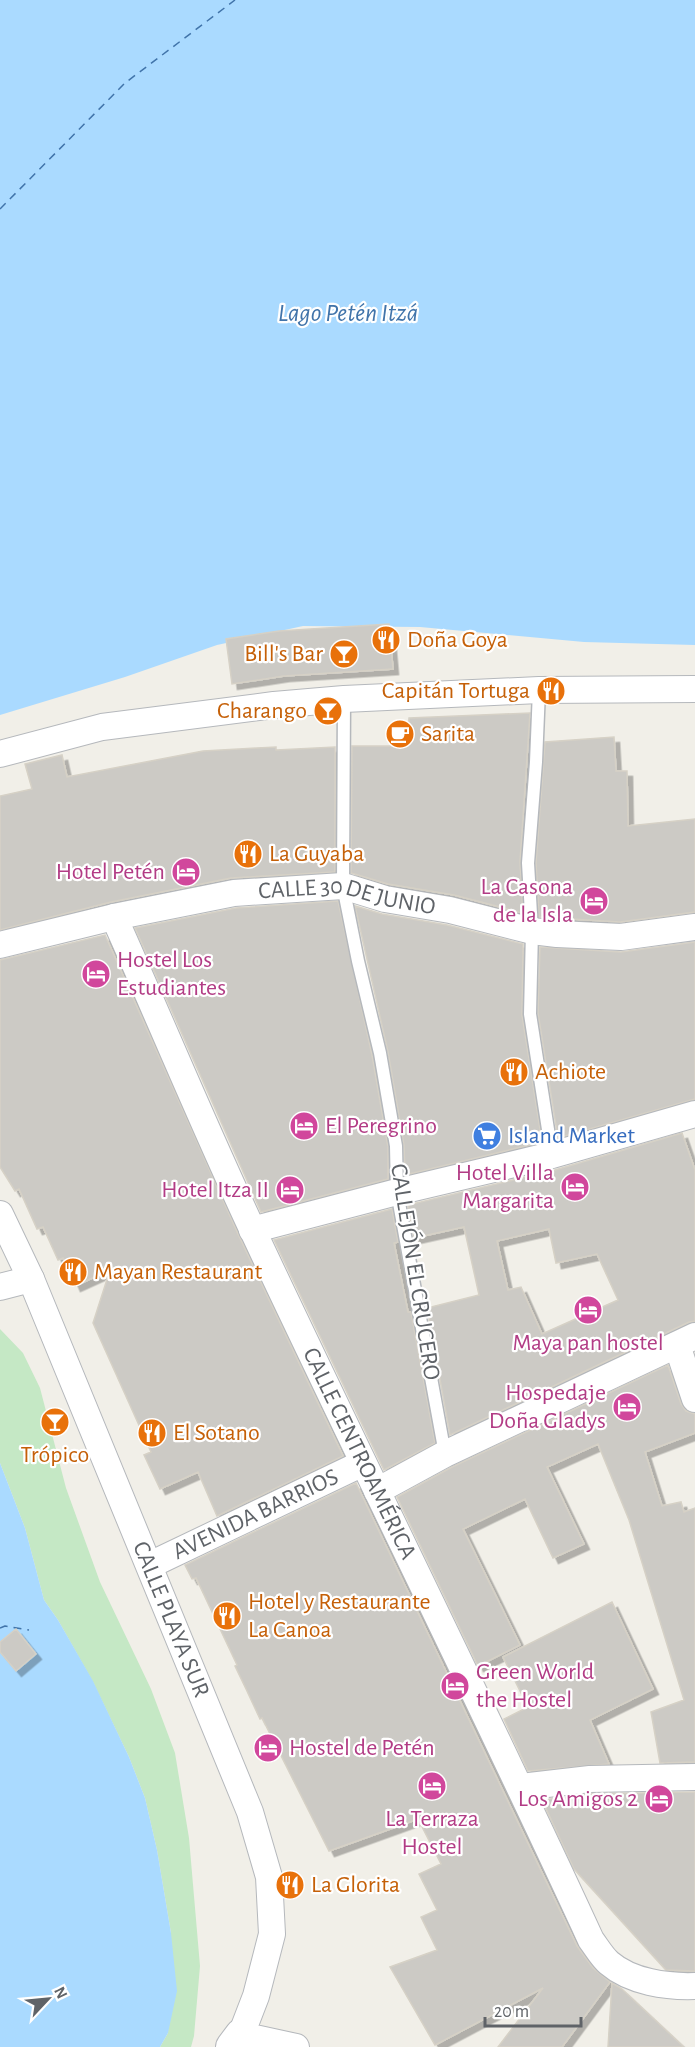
<svg xmlns="http://www.w3.org/2000/svg" width="695" height="2047" viewBox="0 0 695 2047" font-family="'Alegreya Sans',sans-serif">
  <defs>
    <filter id="shadow"><feDropShadow dx="5.5" dy="5.5" stdDeviation="0" flood-color="#0004"/></filter>
  </defs>
  <rect width="100%" height="100%" fill="#f1efe8"/>
  <path fill="#c5e8c5" d="M 0,1329 L 23,1353 L 40,1388 L 66,1488 L 100,1582 L 151,1689 L 175,1753 L 189,1838 L 200,1966 L 194,2036 L 191,2047 L 160,2047 L 168,2033 L 171,1933 L 157,1850 L 145,1798 L 129,1757 L 93,1682 L 58,1620 L 44,1600 L 25,1528 L 0,1463 Z"/>
  <path fill="#aadaff" d="M 0,0 L 695,0 L 695,645 L 584,642 L 420,627 L 303,626 L 217,645 L 125,677 L 0,715 Z
    M 0,1463 L 25,1528 L 44,1600 L 58,1620 L 93,1681 L 129,1757 L 145,1798 L 157,1850 L 171,1933 L 177,1991 L 168,2033 L 160,2047 L 0,2047 Z"/>
  <g fill="none" stroke-linecap="round" stroke-linejoin="round">
    <path stroke="#4174aa" stroke-width="1.5" stroke-dasharray="8 6" stroke-linecap="butt" d="M 0,209 L 125,83 L 235,0
      M 0,1628 L 5,1626 L 29,1630"/>
  </g>
  <path fill="#cccac5" stroke="#d6d1c6" stroke-width="1.5" fill-rule="evenodd" filter="url(#shadow)" d="M 389,624 L 393,669 L 284,676 L 232,684 L 226,639 L 279,631 Z
    M 530,713 L 520,862 L 523,913 L 454,895 L 388,884 L 351,873 L 352,746 L 407,746 L 409,718 Z
    M 614,737 L 616,771 L 627,771 L 628,826 L 695,819 L 695,912 L 620,922 L 539,917 L 536,863 L 545,742 Z
    M 276,747 L 276,750 L 335,747 L 335,872 L 231,878 L 111,902 L 0,930 L 0,796 L 32,789 L 25,764 L 62,755 L 67,777 L 203,751 Z
    M 338,901 L 372,1055 L 388,1147 L 388,1179 L 261,1212 L 135,928 L 236,908 Z
    M 355,906 L 382,914 L 447,925 L 523,944 L 522,1015 L 542,1142 L 405,1175 L 404,1145 L 388,1052 Z
    M 105,935 L 238,1234 L 343,1456 L 217,1516 L 198,1472 L 160,1489 L 144,1455 L 151,1452 L 93,1323 L 110,1270 L 75,1286 L 63,1258 L 58,1260 L 43,1227 L 37,1229 L 19,1189 L 15,1191 L 0,1167 L 0,960 Z
    M 695,942 L 695,1099 L 558,1138 L 538,1013 L 540,947 L 621,952 Z
    M 682,1133 L 695,1170 L 695,1321 L 689,1322 L 450,1435 L 427,1308 L 479,1295 L 464,1227 L 414,1238 L 408,1205 L 555,1170 ZM 549,1229 L 556,1263 L 597,1254 L 618,1300 L 542,1334 L 521,1287 L 508,1290 L 497,1241 Z
    M 392,1209 L 398,1242 L 394,1243 L 408,1312 L 411,1312 L 435,1443 L 384,1470 L 274,1240 Z
    M 668,1365 L 681,1404 L 686,1411 L 695,1414 L 695,1433 L 645,1452 L 662,1506 L 681,1502 L 684,1512 L 695,1508 L 695,1762 L 660,1763 L 651,1712 L 684,1700 L 629,1520 L 598,1444 L 547,1467 L 584,1544 L 553,1558 L 525,1499 L 463,1529 L 520,1645 L 478,1666 L 397,1497 L 452,1467 Z
    M 356,1483 L 577,1946 L 593,1968 L 610,1982 L 562,2047 L 498,2047 L 543,1988 L 435,2045 L 390,1967 L 437,1950 L 421,1917 L 437,1910 L 419,1874 L 441,1864 L 418,1819 L 329,1851 L 262,1718 L 260,1719 L 246,1689 L 235,1666 L 237,1665 L 196,1578 L 192,1579 L 185,1565 Z
    M 612,1602 L 653,1689 L 590,1720 L 609,1764 L 528,1771 L 504,1719 L 528,1707 L 503,1657 Z
    M 16,1629 L 36,1654 L 16,1671 L 0,1652 L 0,1642 Z
    M 695,1792 L 695,1971 L 666,1970 L 574,1869 L 542,1800 L 591,1794 Z
    M 612,1983 L 622,1989 L 684,2047 L 608,2047 Z"/>
  <g fill="none" stroke-linecap="round" stroke-linejoin="round">
    <g stroke="#b5b8bc" stroke-width="15">
      <path id="service" d="M 539,690 L 536,762 L 528,863 L 532,931 L 530,1014 L 552,1155
        M 344,699 L 343,886 L 358,961 L 380,1053 L 396,1146 L 397,1192 L 445,1454"/>
    </g>
    <g stroke="#b5b8bc" stroke-width="28">
      <g id="minor">
        <path d="M 0,754 L 102,727 L 274,705 L 344,699 L 539,690 L 695,689"/>
        <path id="s1" d="M 114,917 C 161,1022 205,1129 254,1233 C 365,1470 482,1703 591,1940 C 597,1948 602,1957 609,1963 C 631,1982 667,1987 695,1986"/>
        <path id="s2" d="M 0,945 L 114,917 L 234,893 L 343,886 L 385,899 L 450,910 L 532,931 L 557,934 L 621,937 L 695,927"/>
        <path id="s3" d="M 0,1214 L 31,1279 L 250,1812 L 269,1877 L 272,1934 L 256,1996 L 241,2035 L 296,2047"/>
        <path d="M 252,1230 L 397,1192 L 552,1155 L 695,1114"/>
        <path d="M 0,1287 L 31,1279"/>
        <path d="M 677,1345 L 695,1399"/>
        <path d="M 377,1491 L 445,1454 L 695,1336"/>
        <path id="s4" d="M 150,1565 L 363,1463"/>
        <path d="M 521,1787 L 590,1779 L 695,1777"/>
      </g>
    </g>
    <g stroke="#b5b8bc" stroke-width="34">
      <path id="tertiary" d="M 232,2047 L 241,2035"/>
    </g>
    <use href="#service" stroke="#fff" stroke-width="12"/>
    <use href="#minor" stroke="#fff" stroke-width="26"/>
    <use href="#tertiary" stroke="#fff" stroke-width="32"/>
  </g>
  <defs>
    <g id="restaurant-disc" transform="scale(1.5)"><circle r="9.5" fill="#e8710a" stroke="#fff"/><path d="M-5-6h1v4h1v-4h1v4h1v-4h1v5L-1.5 .5V6h-2V.5L-5-1ZM5-6V6H3V1.5H1.5Q1.5-4 5-6Z" fill="#fff"/></g>
    <g id="bar-disc" transform="scale(1.5)"><circle r="9.5" fill="#e8710a" stroke="#fff"/><path d="M-6-5H6L.8 .8V4.5H3.5V6h-7V4.5H-.8V.8Z" fill="#fff"/></g>
    <g id="cafe-disc" transform="scale(1.5)"><circle r="9.5" fill="#e8710a" stroke="#fff"/><path d="M-5.5-4.5H6V0H3Q3 3.5 0 3.5H-2.5Q-5.5 3.5-5.5 0ZM3-3.2v2h1.7v-2ZM-6 4.5H4V6H-6Z" fill="#fff"/></g>
    <g id="hotel-disc" transform="scale(1.5)"><circle r="9.5" fill="#d1479c" stroke="#fff"/><path d="M-6-4.5h1.5V1H6V5H4.5V3h-9V5H-6ZM-4 0a1.8 1.8 0 1 1 3.6 0ZM.5 0V-2.5h3Q6-2.5 6 0Z" fill="#fff"/></g>
    <g id="supermarket-disc" transform="scale(1.5)"><circle r="9.5" fill="#3f7fe0" stroke="#fff"/><path d="M-6-5.5h2.5l.6 2H6L4.5 2H-2.5L-4.4-4H-6ZM-1.5 3.2a1.3 1.3 0 1 0 .1 0ZM3 3.2a1.3 1.3 0 1 0 .1 0Z" fill="#fff"/></g>
  </defs>
  <g fill-rule="evenodd">
    <use href="#restaurant-disc" x="386" y="640"/>
    <use href="#bar-disc" x="344" y="654"/>
    <use href="#restaurant-disc" x="551" y="691"/>
    <use href="#bar-disc" x="328" y="711"/>
    <use href="#cafe-disc" x="400" y="734"/>
    <use href="#restaurant-disc" x="248" y="854"/>
    <use href="#hotel-disc" x="186" y="872"/>
    <use href="#hotel-disc" x="594" y="901"/>
    <use href="#hotel-disc" x="96" y="974"/>
    <use href="#restaurant-disc" x="514" y="1072"/>
    <use href="#hotel-disc" x="304" y="1126"/>
    <use href="#supermarket-disc" x="487" y="1136"/>
    <use href="#hotel-disc" x="575" y="1187"/>
    <use href="#hotel-disc" x="290" y="1190"/>
    <use href="#restaurant-disc" x="73" y="1272"/>
    <use href="#hotel-disc" x="588" y="1310"/>
    <use href="#hotel-disc" x="627" y="1407"/>
    <use href="#bar-disc" x="55" y="1422"/>
    <use href="#restaurant-disc" x="152" y="1433"/>
    <use href="#restaurant-disc" x="227" y="1616"/>
    <use href="#hotel-disc" x="455" y="1686"/>
    <use href="#hotel-disc" x="268" y="1748"/>
    <use href="#hotel-disc" x="432" y="1786"/>
    <use href="#hotel-disc" x="659" y="1799"/>
    <use href="#restaurant-disc" x="290" y="1885"/>
  </g>
  <g text-anchor="middle" dominant-baseline="central" stroke-width="4.5" stroke-linejoin="round" paint-order="stroke">
    <g font-size="24" fill="#c56008" stroke="#fff" text-anchor="start">
      <text x="407" y="640">Doña Goya</text>
      <text x="323" y="654" text-anchor="end">Bill's Bar</text>
      <text x="530" y="691" text-anchor="end">Capitán Tortuga</text>
      <text x="307" y="711" text-anchor="end">Charango</text>
      <text x="421" y="734">Sarita</text>
      <text x="269" y="854">La Guyaba</text>
      <text x="535" y="1072">Achiote</text>
      <text x="94" y="1272">Mayan Restaurant</text>
      <text x="173" y="1433">El Sotano</text>
      <text x="55" y="1455" text-anchor="middle">Trópico</text>
      <text x="248" y="1602">Hotel y Restaurante<tspan x="248" dy="28">La Canoa</tspan></text>
      <text x="311" y="1885">La Glorita</text>
    </g>
    <g font-size="24" fill="#b23c85" stroke="#fff" text-anchor="end">
      <text x="165" y="872">Hotel Petén</text>
      <text x="573" y="887">La Casona<tspan x="573" dy="28">de la Isla</tspan></text>
      <text x="117" y="960" text-anchor="start">Hostel Los<tspan x="117" dy="28">Estudiantes</tspan></text>
      <text x="325" y="1126" text-anchor="start">El Peregrino</text>
      <text x="554" y="1173">Hotel Villa<tspan x="554" dy="28">Margarita</tspan></text>
      <text x="269" y="1190">Hotel Itza II</text>
      <text x="588" y="1343" text-anchor="middle">Maya pan hostel</text>
      <text x="606" y="1393">Hospedaje<tspan x="606" dy="28">Doña Gladys</tspan></text>
      <text x="476" y="1672" text-anchor="start">Green World<tspan x="476" dy="28">the Hostel</tspan></text>
      <text x="289" y="1748" text-anchor="start">Hostel de Petén</text>
      <text x="638" y="1799">Los Amigos 2</text>
      <text x="432" y="1819" text-anchor="middle">La Terraza<tspan x="432" dy="28">Hostel</tspan></text>
    </g>
    <g font-size="24" fill="#5f6368" stroke="#fff">
      <text stroke="none"><textPath href="#s2" startOffset="354">CALLE 30 DE JUNIO</textPath></text>
      <text transform="translate(415 1272) rotate(81)">CALLEJÓN EL CRUCERO</text>
      <text stroke="none"><textPath href="#s1" startOffset="590">CALLE CENTROAMÉRICA</textPath></text>
      <text stroke="none"><textPath href="#s4" startOffset="117">AVENIDA BARRIOS</textPath></text>
      <text stroke="none"><textPath href="#s3" startOffset="440">CALLE PLAYA SUR</textPath></text>
    </g>
    <g font-size="24" fill="#366cbe" stroke="#fff" text-anchor="start">
      <text x="508" y="1136">Island Market</text>
    </g>
    <g font-size="26" font-style="italic" fill="#4174aa" stroke="#fff">
      <text x="348" y="313">Lago Petén Itzá</text>
    </g>
  </g>
  <g transform="translate(48 1999) rotate(64)" stroke="#ffffff" stroke-width="4.5" paint-order="stroke">
  <path d="M0-4.5L10 22L0 15L-10 22Z" fill="#5f6368"/>
  <text y="-9" font-size="16" font-weight="bold" text-anchor="middle" fill="#5f6368">N</text>
  </g>
  <path d="M485 2017v9h96v-9" fill="none" stroke="#5f6368" stroke-width="3"/>
  <text x="494" y="2017" font-size="18" fill="#5f6368" stroke="#ffffff" stroke-width="4.5" paint-order="stroke">20 m</text>
</svg>
